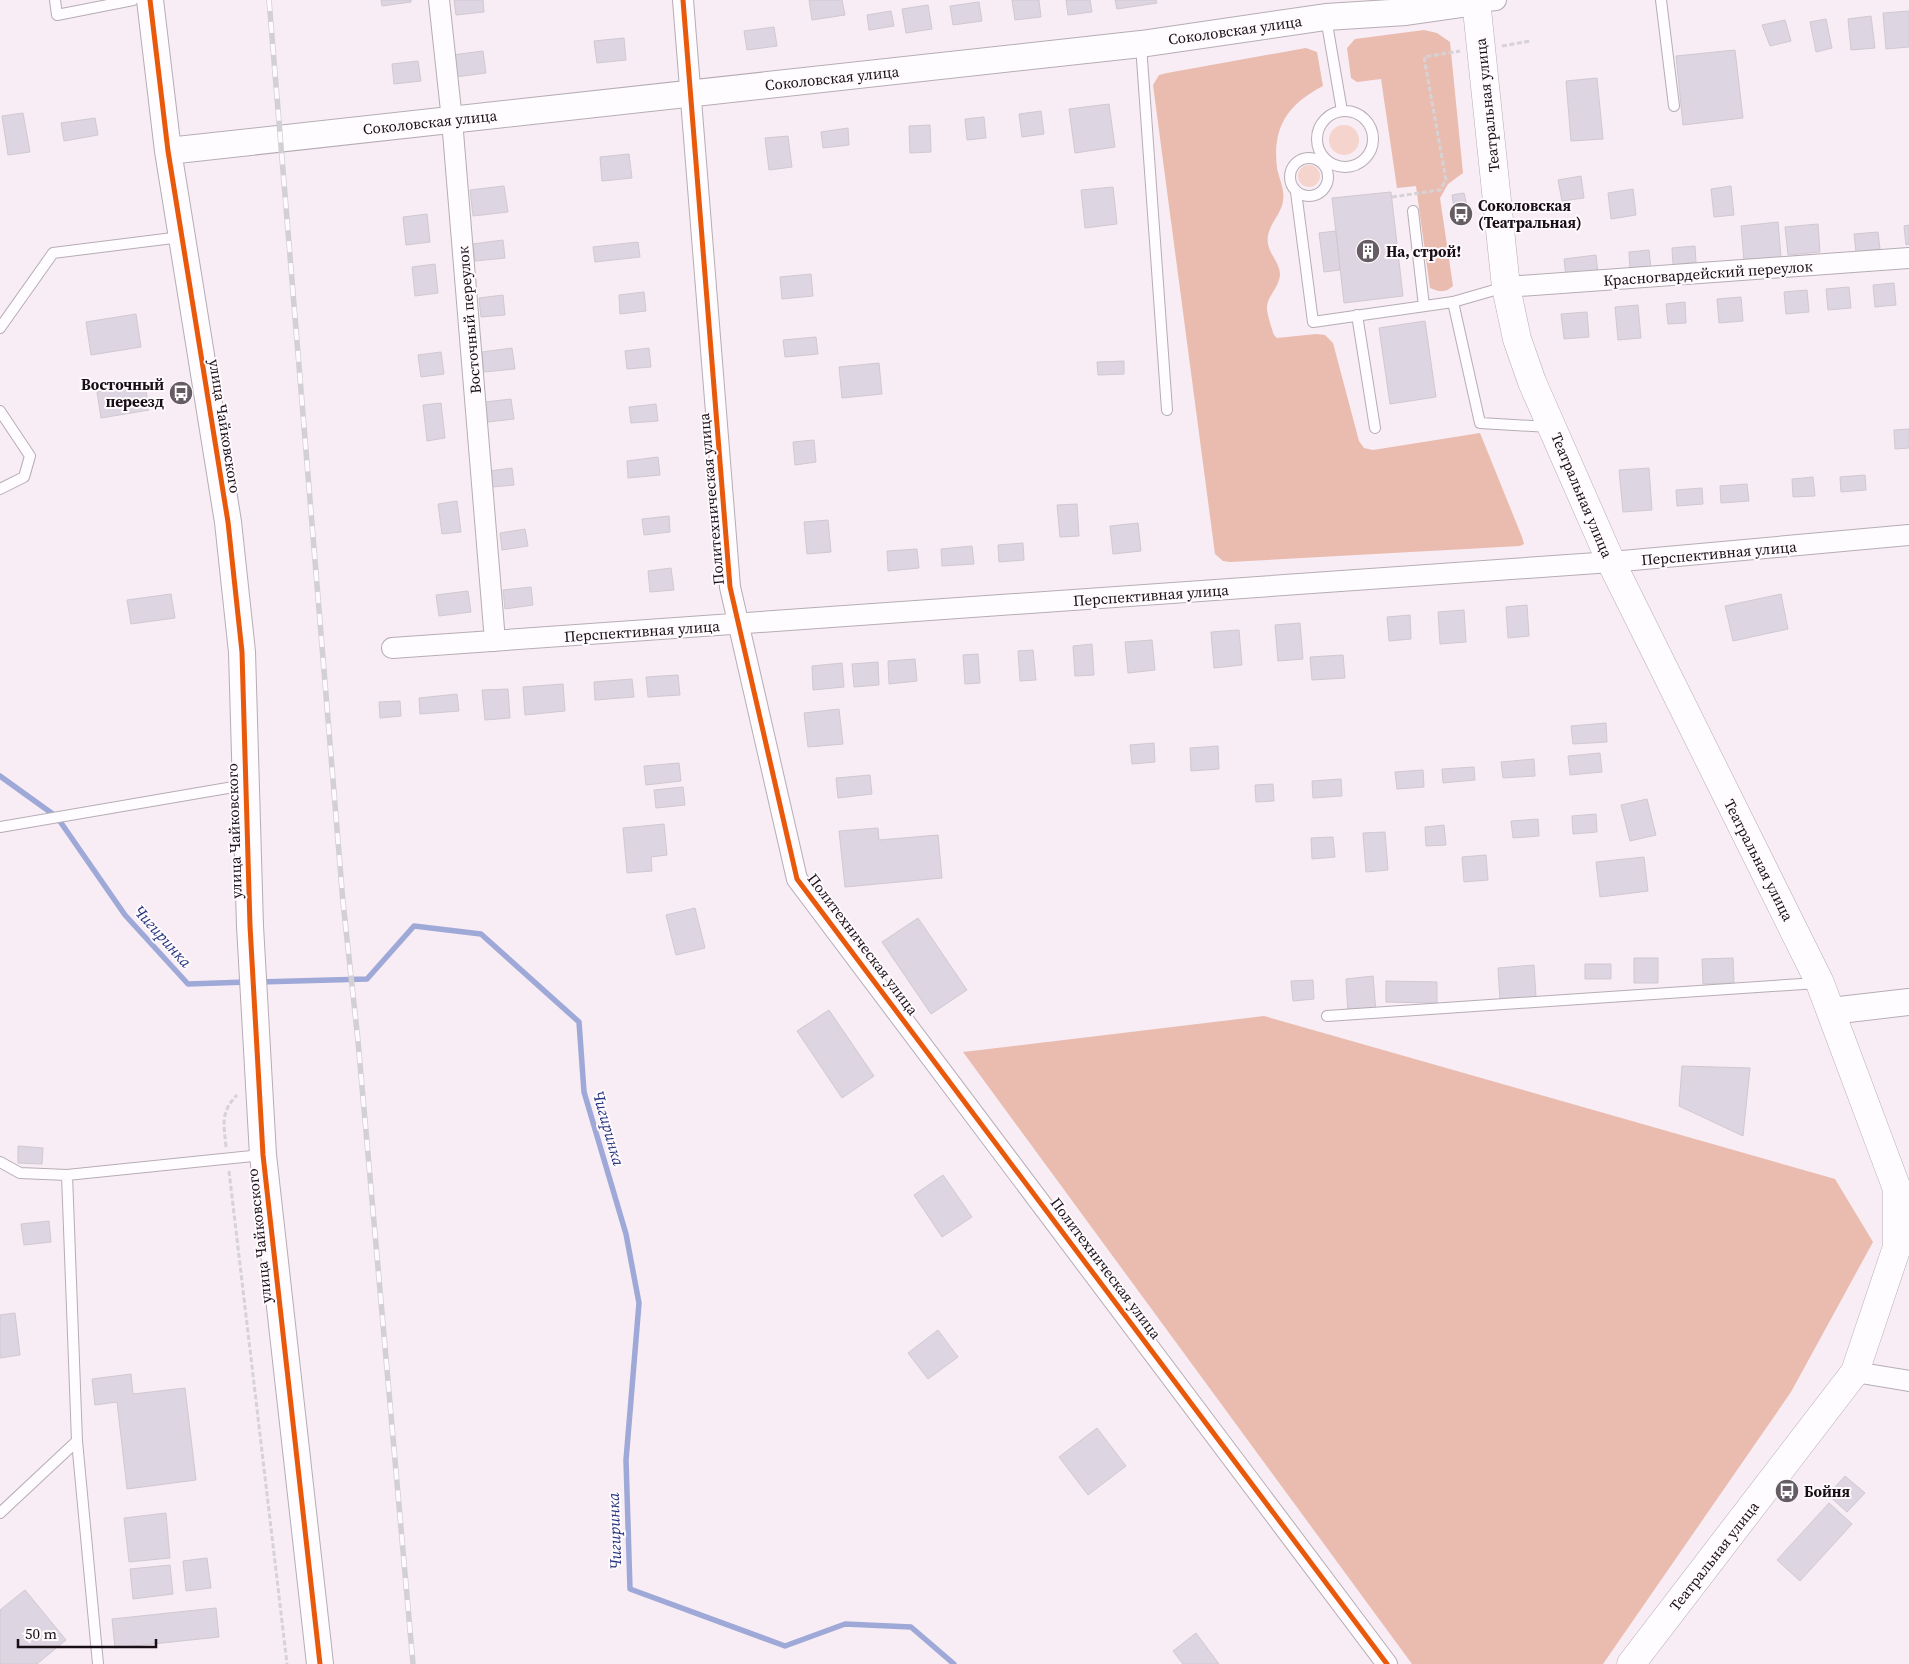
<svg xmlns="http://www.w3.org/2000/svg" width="1909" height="1664" viewBox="0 0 1909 1664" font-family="'Source Serif 4',serif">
  <rect width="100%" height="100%" fill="#f8ecf5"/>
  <path fill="#f4d4cc" d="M1329 140a15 15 0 1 1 30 0a15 15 0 1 1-30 0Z
    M1298 176a11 11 0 1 1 22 0a11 11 0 1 1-22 0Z"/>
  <path fill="#e9bcaf" d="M 1424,30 L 1437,33 L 1450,42 L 1463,173 L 1448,184 L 1440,198 L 1453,286 C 1446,293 1439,292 1430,288 L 1416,186 L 1397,188 L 1381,79 L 1357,82 L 1351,78 L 1347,48 L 1355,39 Z
    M 1306,48 L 1317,52 L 1323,86 C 1288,104 1272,127 1277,168 C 1279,179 1285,189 1283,201 C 1281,216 1265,227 1268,244 C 1270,255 1280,263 1280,275 C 1279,287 1268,296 1267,306 C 1266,311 1272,330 1274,335 L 1277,338 L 1316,334 L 1325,335 L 1333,343 L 1359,441 L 1364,448 L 1373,450 L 1480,433 L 1522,537 L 1524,544 L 1520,546 L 1230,562 L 1223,561 L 1215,554 L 1153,85 L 1159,75 L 1167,73 Z
    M 1264,1016 L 1835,1179 L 1873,1242 L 1791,1392 L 1603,1664 L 1412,1664 L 963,1052 Z"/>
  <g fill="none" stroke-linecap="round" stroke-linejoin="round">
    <path stroke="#9ea9d8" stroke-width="5.5" d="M 0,776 L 57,817 L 125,915 L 188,984 L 247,982
      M 259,982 L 367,979 L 414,926 L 481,934 L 579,1022 L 584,1092 L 626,1234 L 639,1303 L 626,1460 L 630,1589 L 785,1646 L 845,1624 L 911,1627 L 954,1664"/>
  </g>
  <path fill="#ddd5e1" stroke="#d0c9d1" d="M 381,0 L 411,0 L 411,2 L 382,6 Z
    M 454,0 L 483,0 L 484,12 L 456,15 Z
    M 809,0 L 842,0 L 845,15 L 812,20 Z
    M 1012,0 L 1039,0 L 1041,17 L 1015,20 Z
    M 1066,0 L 1090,0 L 1092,12 L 1068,15 Z
    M 1115,0 L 1156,0 L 1157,3 L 1117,9 Z
    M 979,2 L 982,21 L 953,25 L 950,6 Z
    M 928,5 L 932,29 L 906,33 L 902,9 Z
    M 891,11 L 894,26 L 869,30 L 867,15 Z
    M 1909,11 L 1909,47 L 1886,49 L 1883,13 Z
    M 1871,16 L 1875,48 L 1851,50 L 1848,19 Z
    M 1826,19 L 1832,48 L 1816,52 L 1810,22 Z
    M 1785,20 L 1791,41 L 1770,46 L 1762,25 Z
    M 774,27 L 777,46 L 747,50 L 744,31 Z
    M 624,38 L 626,60 L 597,63 L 594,41 Z
    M 1735,50 L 1743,118 L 1683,125 L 1676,56 Z
    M 483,51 L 486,73 L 455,77 L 452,55 Z
    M 418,61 L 421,81 L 394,84 L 392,64 Z
    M 1597,78 L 1603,139 L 1571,141 L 1566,81 Z
    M 1109,104 L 1115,147 L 1075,153 L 1069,109 Z
    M 1041,111 L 1044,134 L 1022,137 L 1019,114 Z
    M 23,113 L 30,152 L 8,155 L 2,116 Z
    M 984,117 L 986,138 L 967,140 L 965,119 Z
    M 95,118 L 98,135 L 64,141 L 61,123 Z
    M 930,125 L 931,152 L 910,153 L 909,126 Z
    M 848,128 L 849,145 L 823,148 L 821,132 Z
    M 788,136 L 792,167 L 769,170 L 765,138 Z
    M 629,154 L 632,178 L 602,181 L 600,157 Z
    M 1581,176 L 1584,198 L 1562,201 L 1558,180 Z
    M 504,186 L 508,212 L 473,216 L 470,190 Z
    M 1731,186 L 1734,215 L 1714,217 L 1711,189 Z
    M 1113,187 L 1117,224 L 1085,228 L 1081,190 Z
    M 1633,189 L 1636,215 L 1611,219 L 1608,193 Z
    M 1391,192 L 1403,296 L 1344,303 L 1332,198 Z
    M 1464,193 L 1467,206 L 1454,208 L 1452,195 Z
    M 427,214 L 430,242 L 406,245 L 403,217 Z
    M 1778,222 L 1781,257 L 1744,261 L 1741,226 Z
    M 1818,224 L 1820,252 L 1788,255 L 1785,227 Z
    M 1909,225 L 1909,244 L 1906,245 L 1904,226 Z
    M 1336,231 L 1340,270 L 1324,272 L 1319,233 Z
    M 1878,232 L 1880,249 L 1856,252 L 1854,234 Z
    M 503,240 L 505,258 L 475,261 L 473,244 Z
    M 638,242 L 640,257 L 595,262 L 593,247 Z
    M 1695,246 L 1696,262 L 1673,265 L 1672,248 Z
    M 1649,250 L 1651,269 L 1630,272 L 1629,252 Z
    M 1596,255 L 1598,274 L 1566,277 L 1564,259 Z
    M 435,264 L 438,293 L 415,296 L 412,267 Z
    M 811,274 L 813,296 L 782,299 L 780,277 Z
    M 1894,283 L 1896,305 L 1875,307 L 1873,285 Z
    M 1849,287 L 1851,308 L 1828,310 L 1826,289 Z
    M 1807,290 L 1809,312 L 1786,314 L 1784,292 Z
    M 644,292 L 646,311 L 620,314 L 619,295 Z
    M 503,295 L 505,315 L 481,317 L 479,298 Z
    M 1741,297 L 1743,321 L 1719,323 L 1717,299 Z
    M 1685,302 L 1686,323 L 1668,324 L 1666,304 Z
    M 1638,305 L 1641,338 L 1618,340 L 1615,307 Z
    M 1587,312 L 1589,337 L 1564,339 L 1561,314 Z
    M 136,314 L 141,347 L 91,355 L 86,322 Z
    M 1425,321 L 1436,397 L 1390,404 L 1379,328 Z
    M 816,337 L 818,354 L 785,357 L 783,340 Z
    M 512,348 L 515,369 L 484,372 L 482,352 Z
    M 649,348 L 651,367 L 627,369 L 625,351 Z
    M 441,352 L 444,374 L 421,377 L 418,355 Z
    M 1124,361 L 1124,374 L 1098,375 L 1097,362 Z
    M 879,363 L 882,394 L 842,398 L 839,367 Z
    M 145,384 L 149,410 L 101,418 L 97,392 Z
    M 511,399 L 514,419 L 488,422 L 485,402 Z
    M 441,403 L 445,438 L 427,441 L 423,405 Z
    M 656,404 L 658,421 L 631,423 L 629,407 Z
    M 1909,429 L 1909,448 L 1895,449 L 1894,430 Z
    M 814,440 L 816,462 L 795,465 L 793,442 Z
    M 658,457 L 660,475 L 628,478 L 627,461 Z
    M 512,468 L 514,485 L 492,487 L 490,471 Z
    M 1649,468 L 1652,510 L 1623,512 L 1619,470 Z
    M 1865,475 L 1866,490 L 1841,492 L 1840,477 Z
    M 1813,477 L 1815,496 L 1793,497 L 1792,479 Z
    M 1747,484 L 1749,501 L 1721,503 L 1720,486 Z
    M 1702,488 L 1703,504 L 1677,506 L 1676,490 Z
    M 457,501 L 461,532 L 442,534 L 438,504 Z
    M 1077,504 L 1079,536 L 1060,537 L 1057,505 Z
    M 669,516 L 670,532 L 644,535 L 642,519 Z
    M 828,520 L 831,552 L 807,554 L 804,522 Z
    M 1138,523 L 1141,551 L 1113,554 L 1110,526 Z
    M 525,529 L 528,546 L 502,550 L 500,533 Z
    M 1023,543 L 1024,560 L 999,562 L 998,545 Z
    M 972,546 L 974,564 L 942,566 L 941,549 Z
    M 917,549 L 919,568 L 888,571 L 887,551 Z
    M 671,568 L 674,590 L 650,592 L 648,571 Z
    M 531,587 L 533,605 L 505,609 L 503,590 Z
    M 468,591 L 471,612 L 439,616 L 436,595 Z
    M 171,594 L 175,618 L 131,624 L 127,600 Z
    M 1781,594 L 1788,629 L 1733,641 L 1725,606 Z
    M 1527,605 L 1529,636 L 1508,638 L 1506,607 Z
    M 1464,610 L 1466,642 L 1440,644 L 1438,612 Z
    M 1410,615 L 1411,639 L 1389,641 L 1387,617 Z
    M 1300,623 L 1303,659 L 1278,661 L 1275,625 Z
    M 1239,630 L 1242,665 L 1214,668 L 1211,632 Z
    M 1152,640 L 1155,670 L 1128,673 L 1125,642 Z
    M 1092,644 L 1094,675 L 1075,676 L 1073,646 Z
    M 1033,650 L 1036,680 L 1020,681 L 1018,651 Z
    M 978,654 L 980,683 L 965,684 L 963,655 Z
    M 1343,655 L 1345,678 L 1312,680 L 1310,657 Z
    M 915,659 L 917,681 L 889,684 L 888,661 Z
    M 878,662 L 879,685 L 854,687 L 852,664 Z
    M 842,663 L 844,687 L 813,690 L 812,666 Z
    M 678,675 L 680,695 L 648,697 L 646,677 Z
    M 632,679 L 634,697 L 595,700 L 594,682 Z
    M 563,684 L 565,711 L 525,715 L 523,687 Z
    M 508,689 L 510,718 L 485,720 L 482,690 Z
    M 457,694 L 459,711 L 420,714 L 419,698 Z
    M 400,701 L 401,716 L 380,718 L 379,702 Z
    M 839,709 L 843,744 L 808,747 L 804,713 Z
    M 1606,723 L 1607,742 L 1573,744 L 1571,726 Z
    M 1154,743 L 1155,762 L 1132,764 L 1130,745 Z
    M 1218,746 L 1219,769 L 1191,771 L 1190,748 Z
    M 1600,753 L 1602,772 L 1570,775 L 1568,756 Z
    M 1534,759 L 1535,776 L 1503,778 L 1501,762 Z
    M 679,763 L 681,781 L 646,785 L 644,766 Z
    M 1474,767 L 1475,780 L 1443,783 L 1442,769 Z
    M 1423,770 L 1424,787 L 1397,789 L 1395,772 Z
    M 870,775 L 872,794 L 838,798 L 836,778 Z
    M 1341,779 L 1342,796 L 1313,798 L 1312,781 Z
    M 1273,784 L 1274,801 L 1256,802 L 1255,785 Z
    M 683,787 L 685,805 L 656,808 L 654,790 Z
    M 1647,799 L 1656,835 L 1630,841 L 1621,805 Z
    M 1596,814 L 1597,832 L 1573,834 L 1572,816 Z
    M 1538,819 L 1539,836 L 1513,838 L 1511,821 Z
    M 664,824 L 667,855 L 651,857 L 652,871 L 627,873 L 623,828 Z
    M 1444,825 L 1446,845 L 1426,846 L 1425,827 Z
    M 878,828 L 879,840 L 938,835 L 942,878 L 845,887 L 839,831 Z
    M 1385,832 L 1388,870 L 1366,872 L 1363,833 Z
    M 1333,837 L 1335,857 L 1312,859 L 1311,838 Z
    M 1486,855 L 1488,880 L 1464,882 L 1462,857 Z
    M 1644,857 L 1648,891 L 1600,897 L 1596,862 Z
    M 695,908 L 705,948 L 676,955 L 666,915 Z
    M 918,918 L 967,990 L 931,1014 L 882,942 Z
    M 1634,958 L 1658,958 L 1658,983 L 1634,983 Z
    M 1733,958 L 1734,983 L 1703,984 L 1702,959 Z
    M 1585,964 L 1611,964 L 1611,979 L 1585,979 Z
    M 1534,965 L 1536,997 L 1500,1000 L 1498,968 Z
    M 1373,976 L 1376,1012 L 1348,1014 L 1346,979 Z
    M 1313,980 L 1314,999 L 1293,1001 L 1291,981 Z
    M 1386,981 L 1437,982 L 1437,1003 L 1386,1002 Z
    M 829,1010 L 874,1076 L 842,1098 L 797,1031 Z
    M 1682,1066 L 1750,1068 L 1743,1136 L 1679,1106 Z
    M 18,1146 L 43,1148 L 42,1164 L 18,1163 Z
    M 943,1175 L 972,1217 L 942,1237 L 914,1195 Z
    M 49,1221 L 51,1242 L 24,1245 L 21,1224 Z
    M 15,1313 L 20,1355 L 0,1358 L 0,1315 Z
    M 938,1330 L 958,1357 L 928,1379 L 908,1353 Z
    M 131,1374 L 133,1394 L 185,1388 L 196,1480 L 127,1489 L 117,1402 L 95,1405 L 92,1379 Z
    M 1097,1428 L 1126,1466 L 1088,1495 L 1059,1457 Z
    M 1845,1476 L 1865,1493 L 1847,1512 L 1828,1495 Z
    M 1829,1503 L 1852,1524 L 1800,1581 L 1777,1560 Z
    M 166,1513 L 170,1558 L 129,1562 L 124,1518 Z
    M 207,1558 L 211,1588 L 186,1591 L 183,1561 Z
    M 170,1565 L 173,1594 L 133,1599 L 130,1569 Z
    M 25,1590 L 66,1640 L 37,1664 L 0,1664 L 0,1610 Z
    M 216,1608 L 219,1637 L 115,1648 L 112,1619 Z
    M 1196,1633 L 1219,1664 L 1183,1664 L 1173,1651 Z"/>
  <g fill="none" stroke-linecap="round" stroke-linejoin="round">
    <g stroke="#b6adb4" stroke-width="12">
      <path id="service" d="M 55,0 L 57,15 L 133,0
        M 1661,0 L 1674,106
        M 1326,18 L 1342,111
        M 1141,45 L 1167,410
        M1317 139a28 28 0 1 1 56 0a28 28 0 1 1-56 0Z
        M1290 177a19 19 0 1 1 38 0a19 19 0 1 1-38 0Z
        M 1296,192 L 1313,322 L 1453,302 L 1505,287
        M 1413,211 L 1424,306
        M 1453,302 L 1480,423 L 1549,427
        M 1357,315 L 1375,428
        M 0,328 L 53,253 L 181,237
        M 0,411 L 30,456 L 24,477 L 0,489
        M 0,827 L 245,785
        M 1327,1016 L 1817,983
        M 0,1162 L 20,1173 L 67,1175
        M 0,1513 L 77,1441
        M 98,1664 L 77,1441 L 67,1175 L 262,1155"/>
    </g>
    <g stroke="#b6adb4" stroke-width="22">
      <path id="minor" d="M 439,0 L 452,120 L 495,641
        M 683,0 L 730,587 L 797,879 L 1387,1664
        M 1476,2 L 1496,0
        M 1506,287 L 1909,258
        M 392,648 L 1611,562 L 1909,535
        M 1855,1372 L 1909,1381"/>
    </g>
    <g stroke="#b6adb4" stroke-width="28">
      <path id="tertiary" d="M 150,0 L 168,151 L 228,522 L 242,652 L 250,926 L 263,1155 L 320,1664
        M 168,151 L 1141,44 L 1326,17 L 1406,12 L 1476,2
        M 1831,1011 L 1909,1002"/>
    </g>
    <g stroke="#b6adb4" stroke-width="29">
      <path id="secondary" d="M 1476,0 L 1506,287 L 1517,339 L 1532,382 L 1611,562 L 1820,983 L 1897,1189 L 1897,1247 L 1855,1372 L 1631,1664"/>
    </g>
    <path stroke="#d6d2d5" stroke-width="3" stroke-dasharray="5 2.5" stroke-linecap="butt" d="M 1502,46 L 1530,41
      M 1392,197 L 1440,190 L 1446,180 L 1424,57 L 1460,51
      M 226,1147 C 224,1125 220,1112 237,1095
      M 229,1171 L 287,1664"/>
    <use href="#service" stroke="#fefcfe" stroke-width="10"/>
    <use href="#minor" stroke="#fefcfe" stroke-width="20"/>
    <use href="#tertiary" stroke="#fefcfe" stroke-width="26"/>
    <use href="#secondary" stroke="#fefcfe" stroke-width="28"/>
    <g stroke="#d3d0d3" stroke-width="5.5">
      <path id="rail" d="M 269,0 L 343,902 L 358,1041 L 413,1664"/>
    </g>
    <use href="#rail" stroke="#fffafd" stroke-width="4" stroke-dasharray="11" stroke-linecap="butt"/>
    <g stroke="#fffafd" stroke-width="8">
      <path id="cycleway" d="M 150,0 L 168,151 L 228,522 L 242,652 L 250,926 L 263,1155 L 320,1664
        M 683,0 L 730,587 L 797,879 L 1387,1664"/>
    </g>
    <use href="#cycleway" stroke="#e8590c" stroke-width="5"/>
  </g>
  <defs>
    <g id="bus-disc" transform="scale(1.25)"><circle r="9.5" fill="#665c63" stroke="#fffafd"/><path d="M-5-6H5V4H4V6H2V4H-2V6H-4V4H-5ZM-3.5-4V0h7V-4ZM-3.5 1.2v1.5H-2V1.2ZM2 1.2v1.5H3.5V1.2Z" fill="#fff"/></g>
    <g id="building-disc" transform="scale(1.25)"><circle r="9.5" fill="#665c63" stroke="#fffafd"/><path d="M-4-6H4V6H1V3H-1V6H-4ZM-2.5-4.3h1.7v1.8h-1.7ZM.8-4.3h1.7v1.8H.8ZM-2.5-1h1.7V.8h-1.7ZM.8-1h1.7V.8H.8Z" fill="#fff"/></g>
  </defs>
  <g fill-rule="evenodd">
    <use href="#bus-disc" x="1461" y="214"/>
    <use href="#building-disc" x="1368" y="251"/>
    <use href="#bus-disc" x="181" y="393"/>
    <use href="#bus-disc" x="1787" y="1491"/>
  </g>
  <g text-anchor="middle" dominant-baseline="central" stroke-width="4" stroke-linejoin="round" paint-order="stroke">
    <g font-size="15" fill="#170f15" stroke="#fffafd">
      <text transform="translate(1235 30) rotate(-8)">Соколовская улица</text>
      <text transform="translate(832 78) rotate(-6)">Соколовская улица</text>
      <text transform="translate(1487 105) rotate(-96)">Театральная улица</text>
      <text transform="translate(430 122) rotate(-6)">Соколовская улица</text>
      <text transform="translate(1708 273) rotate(-4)">Красногвардейский переулок</text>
      <text transform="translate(469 320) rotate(-95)">Восточный переулок</text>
      <text transform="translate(225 426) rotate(81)">улица Чайковского</text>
      <text transform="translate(1582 495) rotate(67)">Театральная улица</text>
      <text transform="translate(711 499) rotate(-95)">Политехническая улица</text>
      <text transform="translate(1719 553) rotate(-5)">Перспективная улица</text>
      <text transform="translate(1151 595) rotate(-4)">Перспективная улица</text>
      <text transform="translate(642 631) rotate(-4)">Перспективная улица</text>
      <text transform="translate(234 831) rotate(-92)">улица Чайковского</text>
      <text transform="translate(1759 860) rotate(63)">Театральная улица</text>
      <text transform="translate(863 944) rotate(53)">Политехническая улица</text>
      <text transform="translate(259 1236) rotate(-96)">улица Чайковского</text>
      <text transform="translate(1106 1268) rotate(53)">Политехническая улица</text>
      <text transform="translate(1714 1556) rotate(-52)">Театральная улица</text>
    </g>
    <g font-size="15" font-weight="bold" fill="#170f15" stroke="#fffafd" text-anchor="start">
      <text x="1478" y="205">Соколовская<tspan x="1478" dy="17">(Театральная)</tspan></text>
      <text x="1386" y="251">На, строй!</text>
      <text x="164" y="384" text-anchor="end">Восточный<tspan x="164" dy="17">переезд</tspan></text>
      <text x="1804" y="1491">Бойня</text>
    </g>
    <g font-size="16" font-style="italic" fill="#22337d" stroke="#fffafd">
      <text transform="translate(163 936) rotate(48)">Чигиринка</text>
      <text transform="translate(609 1128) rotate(74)">Чигиринка</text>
      <text transform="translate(614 1531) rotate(-92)">Чигиринка</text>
    </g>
  </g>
  <path d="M18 1639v8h138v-8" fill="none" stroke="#170f15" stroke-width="2.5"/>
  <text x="25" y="1639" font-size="15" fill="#170f15" stroke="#fffafd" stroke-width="4" paint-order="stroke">50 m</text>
</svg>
